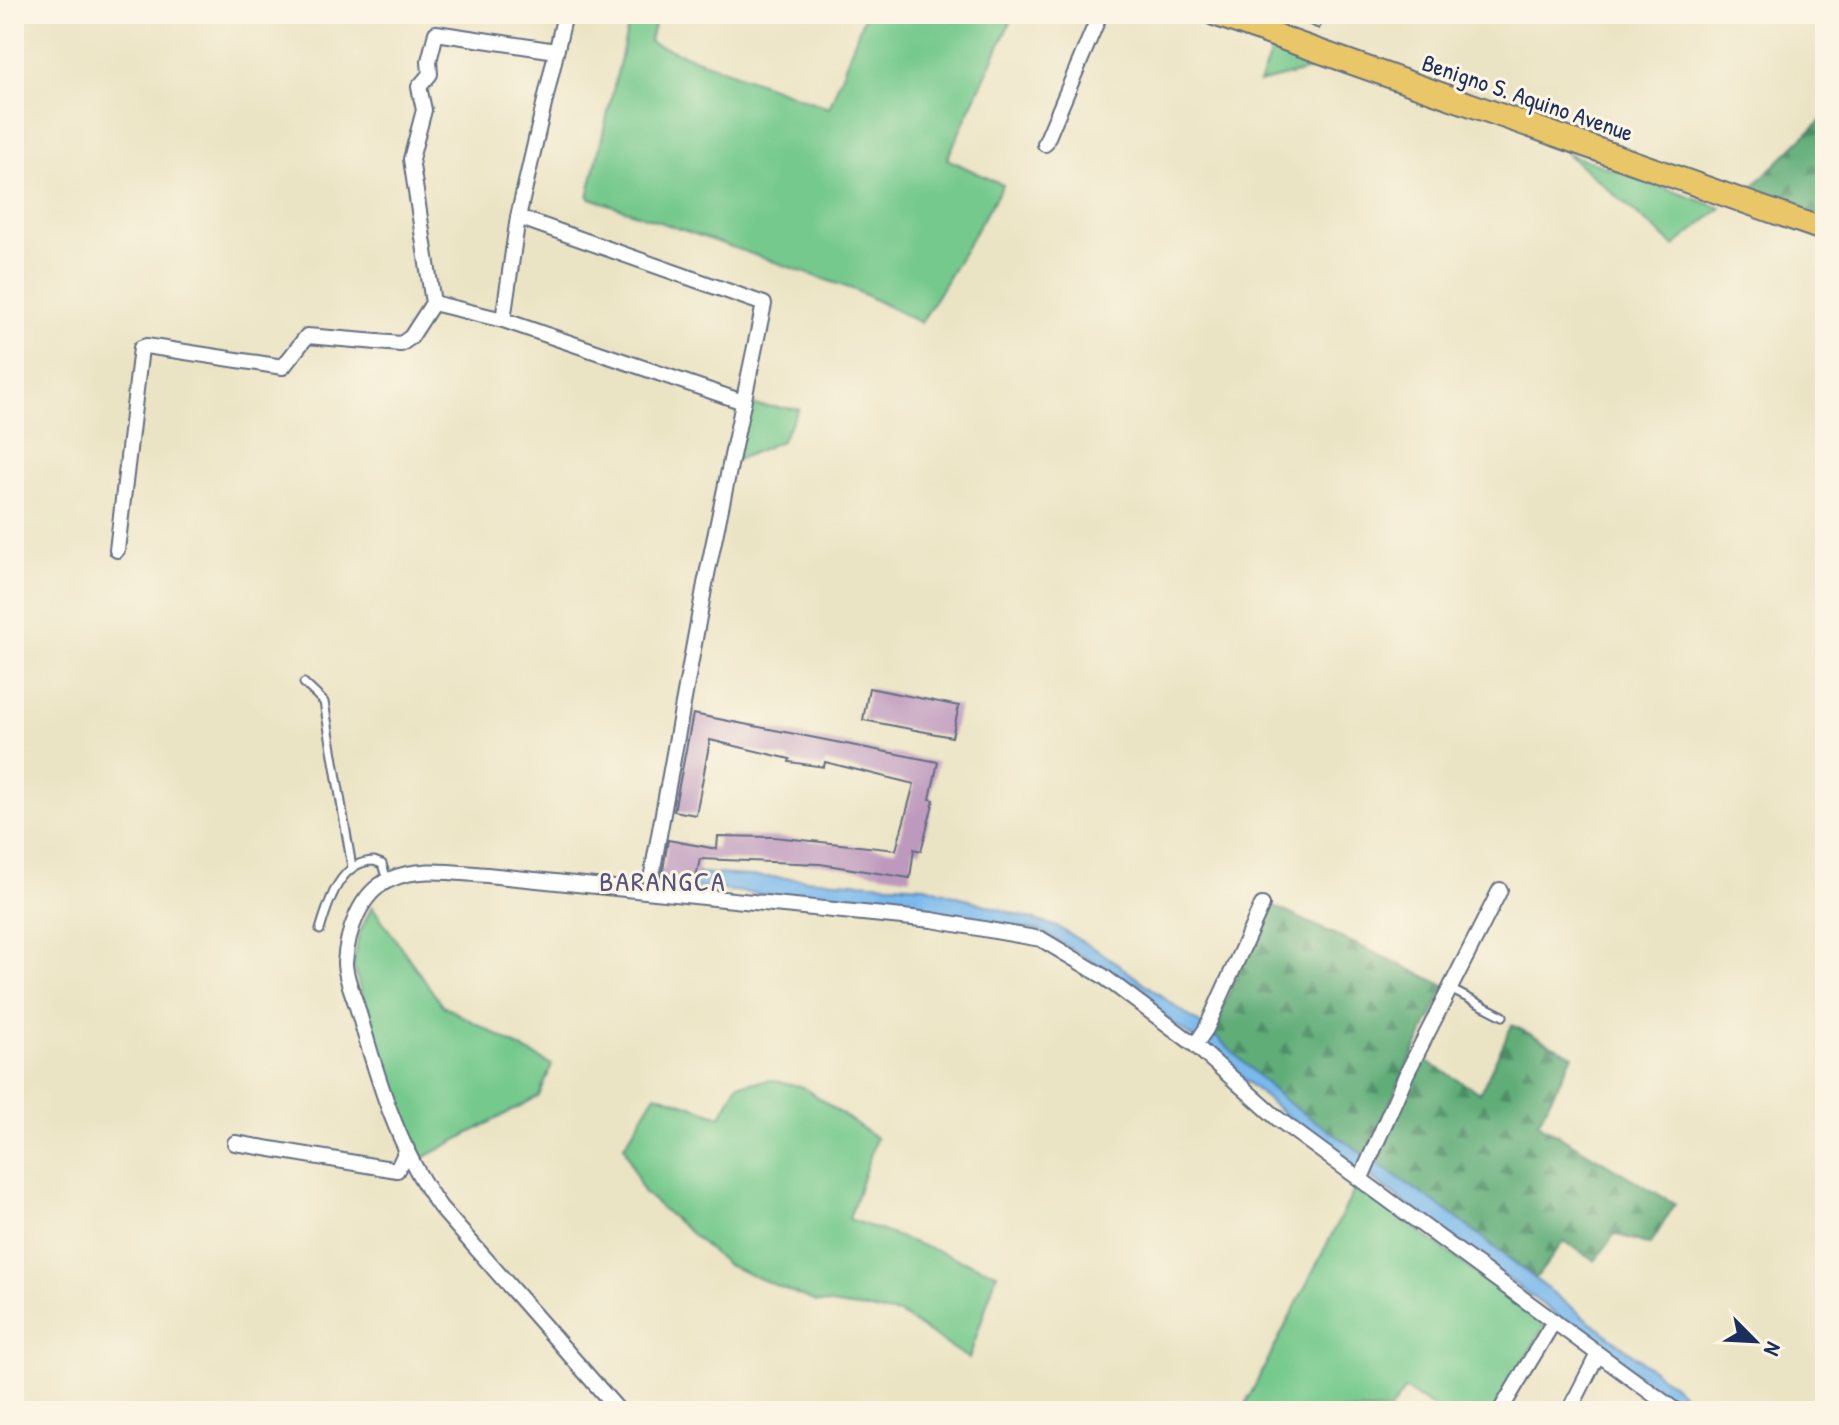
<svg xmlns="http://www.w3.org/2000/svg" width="1839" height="1425" viewBox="0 0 1839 1425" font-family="'Patrick Hand',sans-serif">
  <defs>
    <pattern id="forest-firs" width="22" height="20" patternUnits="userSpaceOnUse" patternTransform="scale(2)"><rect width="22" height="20" fill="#60ad78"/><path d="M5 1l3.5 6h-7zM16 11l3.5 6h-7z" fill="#4e8d66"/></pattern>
  </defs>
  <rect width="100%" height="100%" fill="#fcf5e5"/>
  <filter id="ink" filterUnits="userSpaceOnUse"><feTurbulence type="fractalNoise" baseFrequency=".0125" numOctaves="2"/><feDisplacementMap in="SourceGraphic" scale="16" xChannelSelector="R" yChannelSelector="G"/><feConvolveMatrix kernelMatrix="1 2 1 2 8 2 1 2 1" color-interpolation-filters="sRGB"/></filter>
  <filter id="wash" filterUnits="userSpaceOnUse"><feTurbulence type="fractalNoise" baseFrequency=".006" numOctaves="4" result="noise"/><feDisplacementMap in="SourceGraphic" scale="32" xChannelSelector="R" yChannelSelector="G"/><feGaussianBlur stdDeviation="1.8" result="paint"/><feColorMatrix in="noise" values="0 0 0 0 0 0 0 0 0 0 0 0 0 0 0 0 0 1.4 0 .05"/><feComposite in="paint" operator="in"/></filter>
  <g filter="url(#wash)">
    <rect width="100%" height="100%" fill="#ebe4c4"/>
    <path fill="#75c98c" stroke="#487c75" stroke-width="2" d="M 631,14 L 658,14 L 649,42 L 829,108 L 865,14 L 1014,14 L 947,159 L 1003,185 L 921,323 L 855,290 L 588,197 Z
      M 1272,50 L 1321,67 L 1259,83 Z
      M 1566,153 L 1721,208 L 1674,246 Z
      M 748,405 L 799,409 L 781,441 L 736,460 Z
      M 372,906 L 442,1005 L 552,1065 L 539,1096 L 423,1158 L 390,1084 L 353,966 L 359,934 Z
      M 772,1080 L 803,1087 L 876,1138 L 849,1219 L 997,1273 L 969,1359 L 900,1314 L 816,1302 L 727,1265 L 643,1192 L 624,1146 L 656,1094 L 721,1116 L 738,1084 Z
      M 1357,1185 L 1545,1324 L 1495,1411 L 1439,1411 L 1405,1389 L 1389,1411 L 1242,1411 Z"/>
    <path fill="url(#forest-firs)" stroke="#3e6e6b" stroke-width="2" d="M 1825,116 L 1825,218 L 1749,190 Z
      M 1269,904 L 1446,986 L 1364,1156 L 1284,1100 L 1211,1032 Z
      M 1512,1025 L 1573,1055 L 1538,1123 L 1675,1204 L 1650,1245 L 1615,1234 L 1595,1261 L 1564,1241 L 1536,1278 L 1450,1213 L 1376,1164 L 1421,1058 L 1480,1093 Z"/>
    <path fill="#79b9ed" stroke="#4a74a6" stroke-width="2" d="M 644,870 L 925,886 L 1057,927 L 1105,955 L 1211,1032 L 1284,1100 L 1450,1213 L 1706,1411 L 1687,1411 L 1284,1114 L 1227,1064 L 1090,960 L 1040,931 L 935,912 L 645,882 Z"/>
    <g id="blocks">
      <path fill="#be99be" d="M 1284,14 L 1325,14 L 1319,29 Z
        M 869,688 L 959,706 L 952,737 L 863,720 Z
        M 693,714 L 938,762 L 930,799 L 934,800 L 921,851 L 914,849 L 910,878 L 820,864 L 700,859 L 694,886 L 661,882 L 668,840 L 717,849 L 718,836 L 774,837 L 896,850 L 914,784 L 825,762 L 824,767 L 789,762 L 790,759 L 710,740 L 696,815 L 674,811 Z"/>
    </g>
  </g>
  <g filter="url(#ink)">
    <use href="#blocks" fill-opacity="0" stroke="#646e82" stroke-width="2"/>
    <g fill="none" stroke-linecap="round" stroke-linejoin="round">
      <g stroke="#646e82" stroke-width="11">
        <path id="service" d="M 304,683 L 324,702 L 352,867
          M 320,930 C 328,903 340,861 374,861 L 382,864 L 387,880
          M 1450,989 L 1503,1016"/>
      </g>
      <g stroke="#646e82" stroke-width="18">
        <path id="minor" d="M 556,51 L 436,33 L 429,61 L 430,74 L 419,87 L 424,110 L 411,159 L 433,303 L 503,320 L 743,402
          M 1045,144 L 1100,14
          M 518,217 L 764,304 L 705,584 L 649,890
          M 503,320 L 518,217 L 565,14
          M 117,550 L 141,348 L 146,346 L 283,367 L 307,336 L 401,344 L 411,337 L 433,303
          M 1195,1045 L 1206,1029 L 1262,905
          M 235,1143 L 397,1170 L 407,1149
          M 1361,1178 L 1407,1073 L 1500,890
          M 619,1411 L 440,1207 C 398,1150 377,1077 358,1010 C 354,996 345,977 345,963 C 347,932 360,893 389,880 C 419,866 455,873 487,875 L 932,920 L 1041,939 L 1103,976 L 1195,1045 L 1278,1119 L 1676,1411
          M 1500,1411 L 1554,1321
          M 1569,1411 L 1598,1354"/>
      </g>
      <g stroke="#646e82" stroke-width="26">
        <path id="primary" d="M 1214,14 L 1825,230"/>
      </g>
      <use href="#service" stroke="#fff" stroke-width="7"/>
      <use href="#minor" stroke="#fff" stroke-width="14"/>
      <use href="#primary" stroke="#e9c769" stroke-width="22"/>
    </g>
  </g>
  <g text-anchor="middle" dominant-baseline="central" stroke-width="6" stroke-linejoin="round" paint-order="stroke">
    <g font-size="24" fill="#1b2f5e" stroke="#fcf5e5">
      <text transform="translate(1528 97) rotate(19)">Benigno S. Aquino Avenue</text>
    </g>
    <g font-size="28" letter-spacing="2" fill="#545480" stroke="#fcf5e5">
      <text x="663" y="881">BARANGCA</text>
    </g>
  </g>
  <rect width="1839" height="1425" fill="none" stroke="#fcf5e5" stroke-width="48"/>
  <g transform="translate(1755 1341) rotate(114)" stroke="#fcf5e5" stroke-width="6" paint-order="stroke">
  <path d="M0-6L14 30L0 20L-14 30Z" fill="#1b2f5e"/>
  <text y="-12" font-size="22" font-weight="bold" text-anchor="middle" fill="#1b2f5e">N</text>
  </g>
</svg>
